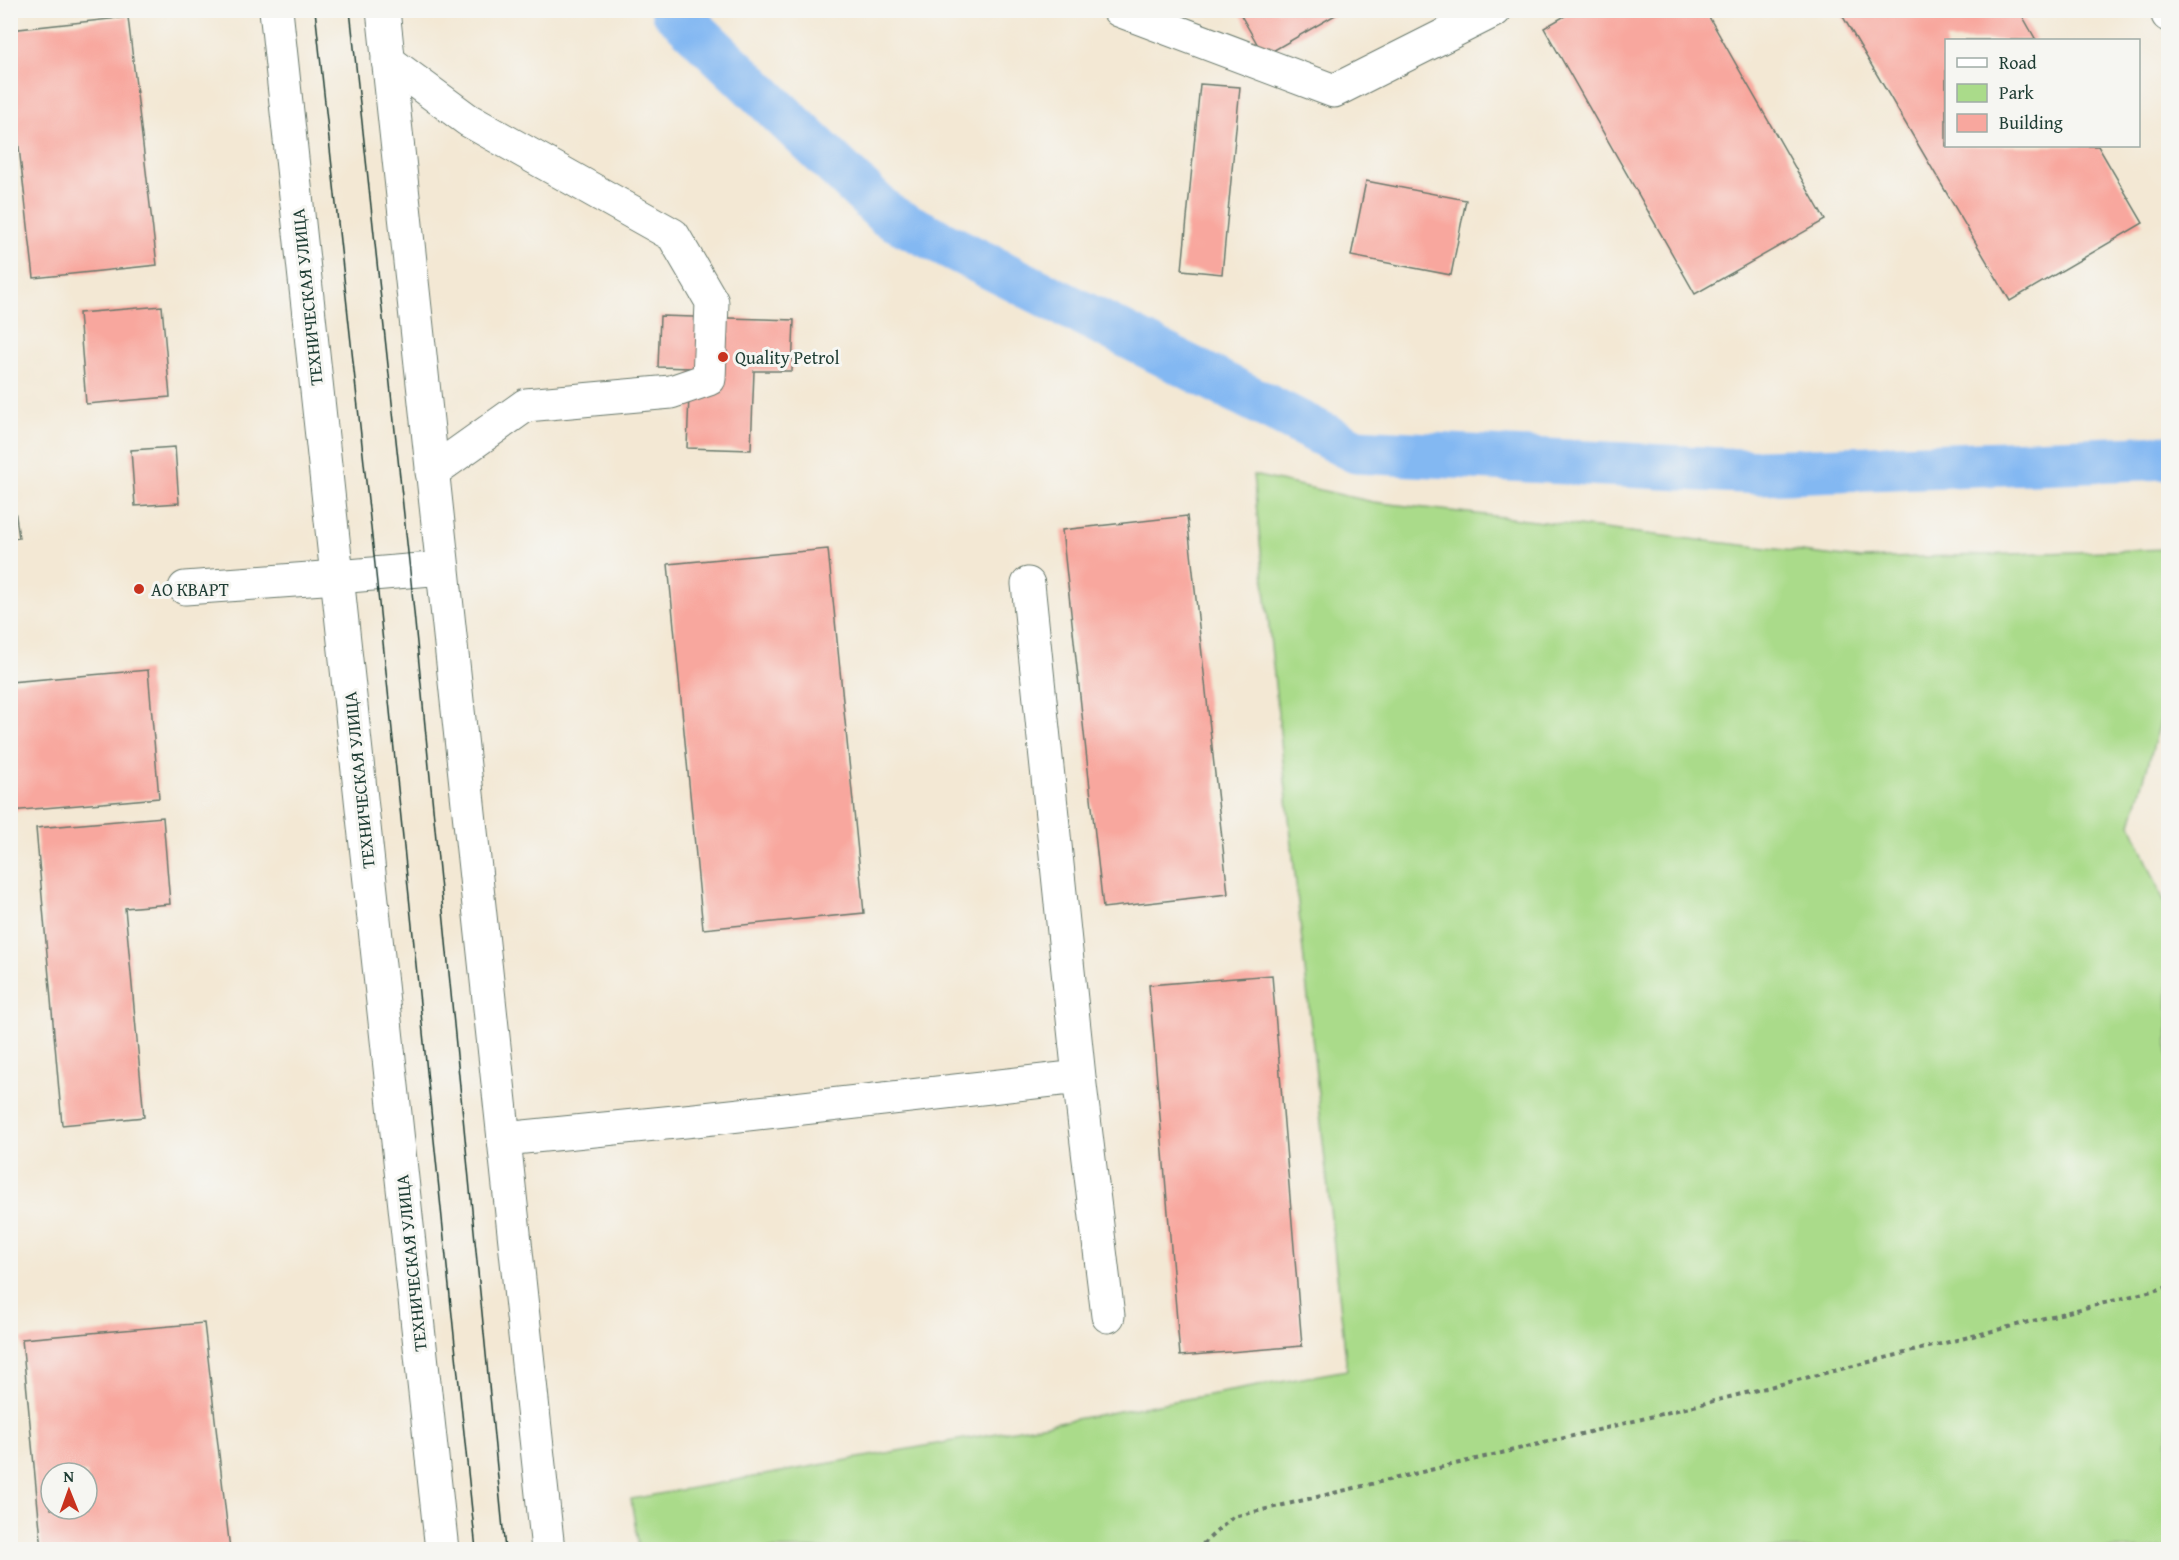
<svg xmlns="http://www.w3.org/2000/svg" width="2179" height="1560" viewBox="0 0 2179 1560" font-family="'Gentium Book Plus',serif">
  <rect width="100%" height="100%" fill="#f6f6f2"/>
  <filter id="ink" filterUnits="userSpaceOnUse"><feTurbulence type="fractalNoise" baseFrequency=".0167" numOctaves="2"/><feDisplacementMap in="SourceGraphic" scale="12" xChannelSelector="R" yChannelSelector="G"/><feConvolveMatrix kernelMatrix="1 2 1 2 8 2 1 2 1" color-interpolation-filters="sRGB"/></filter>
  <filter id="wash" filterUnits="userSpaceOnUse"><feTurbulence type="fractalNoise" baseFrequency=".008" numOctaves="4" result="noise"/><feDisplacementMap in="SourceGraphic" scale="24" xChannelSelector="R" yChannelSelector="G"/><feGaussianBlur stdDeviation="1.35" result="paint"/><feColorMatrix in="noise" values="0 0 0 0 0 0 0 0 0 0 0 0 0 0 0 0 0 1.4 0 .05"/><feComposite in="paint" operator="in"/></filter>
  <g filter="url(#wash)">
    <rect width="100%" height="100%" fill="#f3e8d4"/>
    <path fill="#aadb8a" stroke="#648c5f" stroke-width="1.5" d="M 1253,475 L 1373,502 L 1861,559 L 2168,549 L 2168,695 L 2131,824 L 2168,911 L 2168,1549 L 639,1549 L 631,1499 L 1347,1370 Z"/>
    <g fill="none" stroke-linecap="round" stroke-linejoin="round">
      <path stroke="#83b8f2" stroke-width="45" d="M 673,10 L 887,215 L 1356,451 L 1760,472 L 2168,457"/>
    </g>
    <g id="blocks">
      <path fill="#f8a79e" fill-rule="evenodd" d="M 1238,10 L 1344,10 L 1264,56 Z
        M 1575,10 L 1705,10 L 1825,220 L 1695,294 L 1544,28 Z
        M 1839,10 L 2019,10 L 2036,40 L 1946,40 L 1946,146 L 2098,146 L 2143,223 L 2010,301 Z
        M 128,17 L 157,265 L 34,278 L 10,69 L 10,30 Z
        M 1200,84 L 1240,87 L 1222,274 L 1182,270 Z
        M 1366,181 L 1466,200 L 1451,275 L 1351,256 Z
        M 162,306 L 170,397 L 86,404 L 79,313 Z
        M 660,316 L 794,320 L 792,371 L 754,371 L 751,450 L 687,448 L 690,368 L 658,367 Z
        M 175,447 L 179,503 L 135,506 L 131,450 Z
        M 10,474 L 19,538 L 10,539 Z
        M 1187,516 L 1228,894 L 1103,908 L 1062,530 Z
        M 828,549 L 864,913 L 703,929 L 668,564 Z
        M 148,670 L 159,798 L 10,811 L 10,682 Z
        M 163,817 L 170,904 L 125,908 L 144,1117 L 62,1125 L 36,828 Z
        M 1272,975 L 1302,1346 L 1180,1356 L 1149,985 Z
        M 204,1323 L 230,1550 L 42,1550 L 22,1339 ZM 51,1473 L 87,1473 L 87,1509 L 51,1509 Z"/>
    </g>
  </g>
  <g filter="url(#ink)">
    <use href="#blocks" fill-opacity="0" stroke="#69796c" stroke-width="1.5"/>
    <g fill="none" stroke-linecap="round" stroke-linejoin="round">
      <g stroke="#69796c" stroke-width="35">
        <path id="minor" d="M 1119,10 L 1334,91 L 1495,10
          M 2168,10 L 2168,15
          M 388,61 L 468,120 L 673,235 L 712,302 L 709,379 L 671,392 L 526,405 L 432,472
          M 1028,584 L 1079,1077 L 1108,1316
          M 185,588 L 337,577
          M 504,1139 L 695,1120 L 1079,1077"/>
      </g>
      <g stroke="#69796c" stroke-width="35">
        <path id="major" d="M 276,10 L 442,1550
          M 383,10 L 548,1550
          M 337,577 L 443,568"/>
      </g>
      <path stroke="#69796c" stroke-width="4" stroke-dasharray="4.5 4.5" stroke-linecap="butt" d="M 1196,1550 L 1233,1517 L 1602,1429 L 2168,1287"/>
      <use href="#minor" stroke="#fff" stroke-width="33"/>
      <use href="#major" stroke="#fff" stroke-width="33"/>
      <path stroke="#1f3d34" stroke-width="1.5" d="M 315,10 L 376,574 L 476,1550
        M 350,10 L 410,571 L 505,1550"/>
    </g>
  </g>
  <g fill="#c8321e" stroke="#f6f6f2" stroke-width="2">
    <circle cx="723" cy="357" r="6"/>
    <circle cx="139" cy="589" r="6"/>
  </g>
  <g text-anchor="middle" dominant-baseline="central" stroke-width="6" stroke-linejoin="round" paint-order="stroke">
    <g font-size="18" fill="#1f3d34" stroke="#f6f6f2">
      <text transform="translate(307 297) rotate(-96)">ТЕХНИЧЕСКАЯ УЛИЦА</text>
      <text transform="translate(359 780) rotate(-96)">ТЕХНИЧЕСКАЯ УЛИЦА</text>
      <text transform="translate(411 1263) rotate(-96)">ТЕХНИЧЕСКАЯ УЛИЦА</text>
    </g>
    <g font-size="18" fill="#1f3d34" stroke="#f6f6f2" text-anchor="start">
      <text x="735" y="357">Quality Petrol</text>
      <text x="151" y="589">АО КВАРТ</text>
    </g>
  </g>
  <rect width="2179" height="1560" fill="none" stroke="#f6f6f2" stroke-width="36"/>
  <rect x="1945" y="39" width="195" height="108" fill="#f6f6f2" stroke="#a0aca6" stroke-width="1.5"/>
  <rect x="1957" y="58" width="30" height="9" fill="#ffffff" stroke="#a0aca6" stroke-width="1.5"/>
  <text x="1999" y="69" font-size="18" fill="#1f3d34">Road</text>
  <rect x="1957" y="84" width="30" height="18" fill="#aadb8a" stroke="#a0aca6" stroke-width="1.5"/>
  <text x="1999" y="99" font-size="18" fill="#1f3d34">Park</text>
  <rect x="1957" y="114" width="30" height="18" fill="#f8a79e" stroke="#a0aca6" stroke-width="1.5"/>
  <text x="1999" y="129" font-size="18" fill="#1f3d34">Building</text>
  <g transform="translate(69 1491) rotate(359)"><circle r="28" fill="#f6f6f2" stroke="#a0aca6" stroke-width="1.5"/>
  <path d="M0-4.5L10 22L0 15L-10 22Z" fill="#c8321e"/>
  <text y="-9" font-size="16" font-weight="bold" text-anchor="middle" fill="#1f3d34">N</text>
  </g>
</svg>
